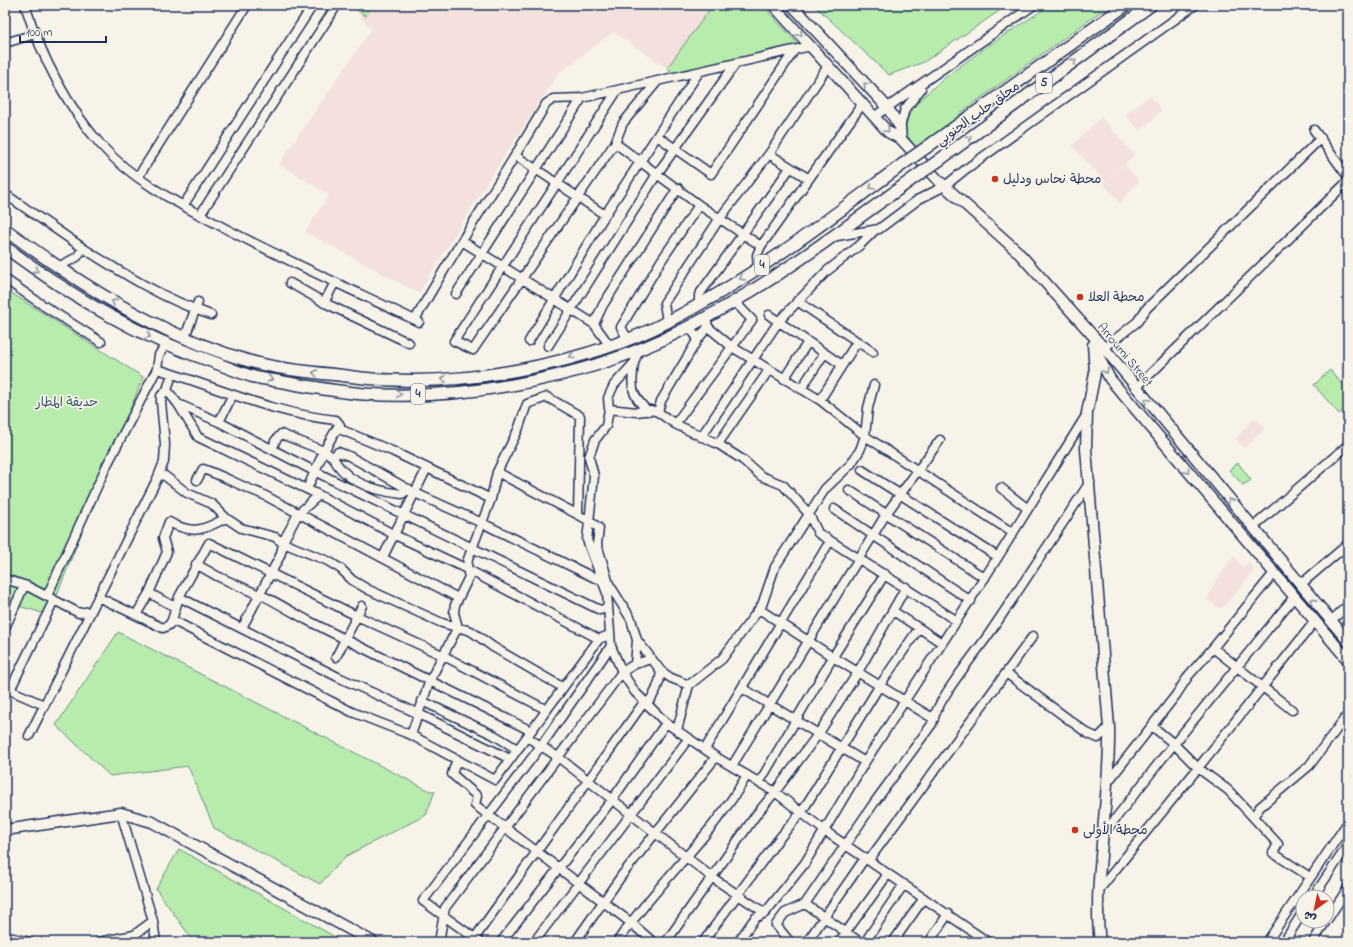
<svg xmlns="http://www.w3.org/2000/svg" width="1353" height="947" viewBox="0 0 1353 947" font-family="'Indie Flower','Playpen Sans Arabic',sans-serif">
  <rect width="100%" height="100%" fill="#f7f3e8"/>
  <filter id="ink" filterUnits="userSpaceOnUse"><feTurbulence type="fractalNoise" baseFrequency=".025" numOctaves="2"/><feDisplacementMap in="SourceGraphic" scale="8" xChannelSelector="R" yChannelSelector="G"/><feConvolveMatrix kernelMatrix="1 2 1 2 8 2 1 2 1" color-interpolation-filters="sRGB"/></filter>
  <g filter="url(#ink)">
    <path fill="#f4e0dd" d="M 353,5 L 713,5 L 667,68 L 613,32 L 559,73 L 489,179 L 419,293 L 305,232 L 329,195 L 279,164 L 371,30 Z
      M 1150,95 L 1162,110 L 1140,131 L 1125,115 Z
      M 1101,117 L 1135,155 L 1105,181 L 1072,146 Z
      M 1125,165 L 1139,181 L 1120,203 L 1103,183 Z
      M 1255,418 L 1265,428 L 1245,448 L 1235,439 Z
      M 1234,556 L 1243,567 L 1248,562 L 1255,570 L 1222,609 L 1207,600 L 1214,584 Z"/>
    <path fill="#b7ecad" stroke="#698e86" d="M 349,5 L 373,5 L 366,16 Z
      M 713,5 L 762,5 L 799,45 L 674,73 L 667,68 Z
      M 814,5 L 1008,5 L 924,62 L 889,75 Z
      M 1050,5 L 1110,5 L 963,111 L 953,123 L 916,147 C 909,139 903,132 907,120 C 915,89 1020,26 1050,5 Z
      M 5,289 L 143,377 L 49,615 L 5,602 Z
      M 1330,370 L 1348,391 L 1348,406 L 1339,414 L 1314,385 Z
      M 1238,463 L 1251,480 L 1243,485 L 1229,470 Z
      M 118,632 L 430,791 L 435,791 L 426,815 L 346,856 L 320,884 L 214,828 L 188,766 L 110,776 L 56,725 Z
      M 179,849 L 344,942 L 194,942 L 156,889 Z"/>
    <g fill="none" stroke-linecap="round" stroke-linejoin="round">
      <g stroke="#1b2f5e" stroke-width="11">
        <path id="minor" d="M 25,5 C 41,55 66,105 101,145 C 130,178 177,203 215,223 C 282,259 351,289 419,322
          M 5,43 L 35,34
          M 617,91 L 454,341 L 473,350 L 615,143 L 623,123 L 657,82
          M 875,116 L 1034,5
          M 900,127 L 905,109 L 921,89
          M 1314,130 L 1348,177
          M 657,136 L 711,174 L 794,51
          M 615,143 L 699,205 L 761,246
          M 769,154 L 809,179
          M 516,156 L 605,215
          M 138,177 L 247,5
          M 5,194 L 83,248
          M 183,206 L 313,5
          M 200,215 L 337,5
          M 837,236 L 879,229 L 919,199 L 945,186 L 966,169 L 1195,5
          M 462,241 L 594,324 L 610,346
          M 58,267 L 77,257 L 83,248 C 123,274 166,300 211,315
          M 758,269 L 757,255 L 761,246 L 863,103
          M 5,279 L 44,306 L 101,342
          M 290,283 L 327,304 L 409,343
          M 456,294 L 582,98
          M 797,301 L 873,352
          M 324,303 L 335,282
          M 699,304 L 699,295 L 790,168
          M 769,315 L 842,365
          M 706,317 L 708,327 L 732,347 L 820,400 L 865,436 L 1013,533
          M 415,320 C 456,246 504,177 546,104 L 553,99 L 582,98 L 811,46
          M 667,322 L 664,303 L 720,218 L 769,154 L 828,66
          M 594,324 L 603,305 L 678,188
          M 185,337 L 198,302
          M 698,339 L 708,327
          M 628,340 L 621,327 L 661,261 L 699,205
          M 529,341 L 605,215 L 699,72
          M 166,344 L 159,355 L 157,369 C 217,387 273,414 336,420 L 340,425 L 340,429
          M 548,346 L 657,174 L 736,63
          M 1104,348 L 1137,322 L 1147,308 L 1321,138
          M 639,349 L 634,363 L 614,385 L 608,398 L 609,409 L 606,426 L 595,440 L 589,457 L 594,476 L 587,540 L 607,593 L 611,646 L 622,672 L 635,692 L 666,723 L 716,757 L 775,792 L 825,831 L 988,942
          M 634,363 C 631,385 630,395 648,411
          M 172,374 L 167,390 L 178,404 L 219,422 L 316,472 L 600,610 L 607,608
          M 784,379 L 808,342
          M 1136,388 L 1348,181
          M 801,389 L 824,354
          M 820,400 L 857,342
          M 178,404 L 198,437 L 319,495 L 395,535 L 467,569 L 599,639
          M 609,409 L 637,412 L 651,410 L 658,412 L 675,424 L 718,444 L 743,460 L 761,476 L 783,485 L 809,514 L 818,533 L 957,621
          M 658,412 L 661,401 L 698,339 L 689,326
          M 219,422 L 232,396
          M 675,424 L 752,320 L 735,302
          M 701,437 L 779,321 L 827,271 L 860,245 L 875,230
          M 718,444 L 769,370
          M 273,449 L 275,441 L 281,434 L 324,451 L 333,457 L 338,452 L 349,456 L 415,493 L 482,523 L 595,578 L 600,579
          M 333,457 C 345,483 375,491 402,494 L 409,489
          M 862,470 L 998,557
          M 497,472 L 588,520 L 599,528 L 597,544 L 609,584 L 631,619 L 637,640 L 661,671 L 671,678 L 689,685
          M 159,475 L 165,476 L 187,493 L 212,504 L 226,518 L 241,528 L 275,537 L 283,543 L 328,561 L 341,569 L 352,580 L 369,590 L 442,623 L 471,631 L 493,647 L 562,687
          M 197,480 L 203,469 C 224,476 242,487 262,494 L 458,598
          M 1001,488 L 1028,509
          M 307,489 L 324,451 L 337,428 L 392,451 L 491,499
          M 849,490 L 985,578
          M 834,509 L 971,601
          M 1253,527 L 1348,445
          M 383,557 L 427,468
          M 196,564 L 217,576 L 259,595 C 263,594 299,616 307,620 C 381,658 457,693 531,731
          M 5,579 L 27,586 L 79,613 L 91,611
          M 1300,585 L 1348,544
          M 149,593 L 175,607
          M 47,596 L 107,465 L 157,369
          M 98,597 L 163,628 L 169,625 L 172,620 L 179,597 L 209,543 L 357,616 L 442,655 L 547,710
          M 179,597 L 338,677 L 419,714 L 510,759
          M 759,609 L 833,657 L 934,719
          M 893,611 L 942,643
          M 136,615 L 149,593 L 167,552 L 163,538 L 169,522 C 193,535 204,530 226,518
          M 172,620 L 352,712 L 411,735 L 495,780 L 599,639 L 609,635
          M 1331,621 L 1348,605
          M 5,628 L 24,586
          M 242,628 L 280,556 L 285,538 L 298,514 L 319,495
          M 1213,648 L 1292,710
          M 336,657 L 362,606
          M 635,664 L 637,640
          M 1006,673 L 1087,733 L 1098,738 L 1109,727
          M 5,688 L 44,705
          M 742,688 L 865,762
          M 10,690 L 54,600
          M 422,701 L 494,735 L 517,749
          M 646,705 C 655,695 660,683 661,671
          M 1152,726 L 1174,744 L 1198,768 L 1228,790 L 1278,844 L 1273,853 L 1310,877
          M 677,730 L 689,685 L 722,659 L 762,605 L 775,567 L 825,489 L 851,464 L 860,450 L 865,436 L 868,408 L 874,385
          M 411,735 L 430,680 L 458,627 L 454,613 L 455,605 L 469,577 L 467,569 L 468,559 L 491,499 L 497,472 L 518,430 L 527,404 L 547,397 L 580,416 L 578,515
          M 29,736 L 157,479 L 164,462 L 165,444 L 161,402 L 161,396 L 167,390
          M 527,737 L 558,757 L 713,878 L 765,913
          M 705,749 L 830,541
          M 457,759 L 452,774 L 477,796 L 475,805 L 630,922 L 653,942
          M 732,766 L 886,514 L 940,440
          M 759,783 L 833,657 L 885,574
          M 1107,783 L 1176,695 L 1189,675 L 1213,648 L 1274,573
          M 1253,817 L 1260,807 L 1309,766 L 1348,714
          M 1102,836 L 1161,760 L 1294,597
          M 869,860 L 1033,636
          M 1098,891 L 1198,768 L 1315,621
          M 1313,897 L 1348,845
          M 805,904 L 860,942
          M 1327,920 L 1348,888
          M 153,921 L 156,942
          M 5,936 L 30,942
          M 99,942 L 134,935 L 153,921 L 121,813
          M 439,942 L 445,908 L 622,672 L 635,664 L 651,659
          M 470,942 L 474,939 C 530,860 588,782 644,702
          M 480,942 L 423,901 L 541,746 L 611,646
          M 501,942 L 612,800 L 666,723
          M 534,942 L 689,738
          M 575,942 L 622,875 L 716,757
          M 617,942 C 656,884 712,837 747,775
          M 666,942 L 756,815 L 775,792 L 819,733 L 858,672 L 906,587
          M 703,942 L 778,840 L 803,810 L 880,685 L 919,628
          M 738,942 L 755,918 L 765,913 L 805,863 L 865,762 L 998,557 L 1087,414
          M 790,942 L 776,925 L 785,913 L 805,904 L 874,803 L 932,724 C 937,699 973,657 989,634 C 1023,584 1056,533 1090,482
          M 807,942 L 865,858
          M 839,942 L 888,874
          M 865,942 L 904,884
          M 893,942 L 924,898
          M 929,942 L 948,914
          M 1267,942 L 1348,822
          M 1284,942 L 1303,912
          M 1313,942 L 1326,921"/>
      </g>
      <g stroke="#1b2f5e" stroke-width="13">
        <path id="major" d="M 773,5 L 888,132 L 901,139 L 939,181 L 1017,251 L 1104,348 L 1348,641
          M 792,5 L 887,107 L 900,127 L 901,139
          M 1093,345 L 1095,373 L 1087,413 L 1086,449 L 1109,727 C 1110,770 1104,813 1101,856 C 1098,885 1096,913 1100,942
          M 1095,350 L 1110,379 L 1348,660
          M 5,830 L 121,813 L 152,822 L 373,942"/>
      </g>
      <g stroke="#1b2f5e" stroke-width="14">
        <path id="highway" d="M 927,147 L 1126,5
          M 938,161 L 1151,5
          M 5,229 C 79,284 159,335 249,361 C 277,369 308,372 338,375 C 356,377 374,380 392,380 C 476,384 592,361 667,322 C 752,279 827,220 903,164
          M 5,247 C 74,298 135,335 216,363 C 229,368 241,373 254,377 C 267,380 281,381 294,384 C 317,388 340,392 364,394 C 459,401 577,379 664,339 C 756,296 836,234 918,175"/>
      </g>
      <use href="#minor" stroke="#f7f3e8" stroke-width="8"/>
      <use href="#major" stroke="#f7f3e8" stroke-width="10"/>
      <use href="#highway" stroke="#f7f3e8" stroke-width="11"/>
      <g stroke="#1b2f5e" stroke-width="14" stroke-linecap="butt">
        <path id="highway-bridge" d="M 903,164 L 927,147
          M 918,175 L 938,161"/>
      </g>
      <use href="#highway-bridge" stroke="#f7f3e8" stroke-width="11"/>
    </g>
    <defs><path id="oneway-chevron" d="M-2-3.5L2.5 0L-2 3.5" fill="none" stroke-width="1.6" stroke-linecap="round" stroke-linejoin="round"/></defs>
    <g stroke="#8991a3">
      <use href="#oneway-chevron" transform="translate(800 34) rotate(47)"/>
      <use href="#oneway-chevron" transform="translate(1074 61) rotate(-36)"/>
      <use href="#oneway-chevron" transform="translate(866 85) rotate(-133)"/>
      <use href="#oneway-chevron" transform="translate(887 130) rotate(46)"/>
      <use href="#oneway-chevron" transform="translate(969 138) rotate(-36)"/>
      <use href="#oneway-chevron" transform="translate(872 187) rotate(144)"/>
      <use href="#oneway-chevron" transform="translate(36 270) rotate(36)"/>
      <use href="#oneway-chevron" transform="translate(742 278) rotate(149)"/>
      <use href="#oneway-chevron" transform="translate(114 302) rotate(-151)"/>
      <use href="#oneway-chevron" transform="translate(148 336) rotate(25)"/>
      <use href="#oneway-chevron" transform="translate(572 356) rotate(164)"/>
      <use href="#oneway-chevron" transform="translate(1106 371) rotate(64)"/>
      <use href="#oneway-chevron" transform="translate(315 373) rotate(-174)"/>
      <use href="#oneway-chevron" transform="translate(270 379) rotate(10)"/>
      <use href="#oneway-chevron" transform="translate(444 379) rotate(178)"/>
      <use href="#oneway-chevron" transform="translate(399 394) rotate(1)"/>
      <use href="#oneway-chevron" transform="translate(1147 401) rotate(-130)"/>
      <use href="#oneway-chevron" transform="translate(1187 471) rotate(50)"/>
      <use href="#oneway-chevron" transform="translate(1230 501) rotate(-130)"/>
      <use href="#oneway-chevron" transform="translate(1313 601) rotate(-131)"/>
    </g>
  </g>
  <g fill="#c8321e" stroke="#f7f3e8" stroke-width="1.5">
    <circle cx="995" cy="179" r="4"/>
    <circle cx="1080" cy="297" r="4"/>
    <circle cx="1075" cy="830" r="4"/>
  </g>
  <g text-anchor="middle" dominant-baseline="central" stroke-width="3.5" stroke-linejoin="round" paint-order="stroke">
    <g fill="#f7f3e8" stroke="#5d6a87" stroke-width="1">
      <rect x="1036" y="73" width="16" height="20" rx="3"/>
      <rect x="755" y="255" width="14" height="20" rx="3"/>
      <rect x="411" y="384" width="14" height="20" rx="3"/>
    </g>
    <g font-size="12" font-weight="bold" fill="#1b2f5e">
      <text x="1044" y="83">5</text>
      <text x="762" y="265">4</text>
      <text x="418" y="394">4</text>
    </g>
    <g font-size="13" fill="#1b2f5e" stroke="#f7f3e8">
      <text transform="translate(978 114) rotate(-36)">محلق حلب الجنوبي</text>
      <text transform="translate(1125 355) rotate(50)">Arroumi Street</text>
    </g>
    <g font-size="13" fill="#1b2f5e" stroke="#f7f3e8" text-anchor="start">
      <text x="1003" y="179">محطة نحاس ودليل</text>
      <text x="1088" y="297">محطة العلا</text>
      <text x="1083" y="830">محطة الأولى</text>
    </g>
    <g font-size="13" fill="#3a556e" stroke="#f7f3e8">
      <text x="67" y="402">حديقة المطار</text>
    </g>
  </g>
  <rect width="1353" height="947" fill="none" stroke="#f7f3e8" stroke-width="20"/>
  <rect x="10" y="10" width="1333" height="927" fill="none" stroke="#1b2f5e" stroke-width="1.5" filter="url(#ink)"/>
  <g transform="translate(1315 909) rotate(213)"><circle r="19" fill="#f7f3e8" stroke="#9fa5b1"/>
  <path d="M0-3L7 15L0 10L-7 15Z" fill="#c8321e"/>
  <text y="-6" font-size="11" font-weight="bold" text-anchor="middle" fill="#1b2f5e">ش</text>
  </g>
  <path d="M20 36v6h86v-6" fill="none" stroke="#1b2f5e" stroke-width="2"/>
  <text x="26" y="36" font-size="12" fill="#1b2f5e" stroke="#f7f3e8" stroke-width="3" paint-order="stroke">100 m</text>
</svg>
